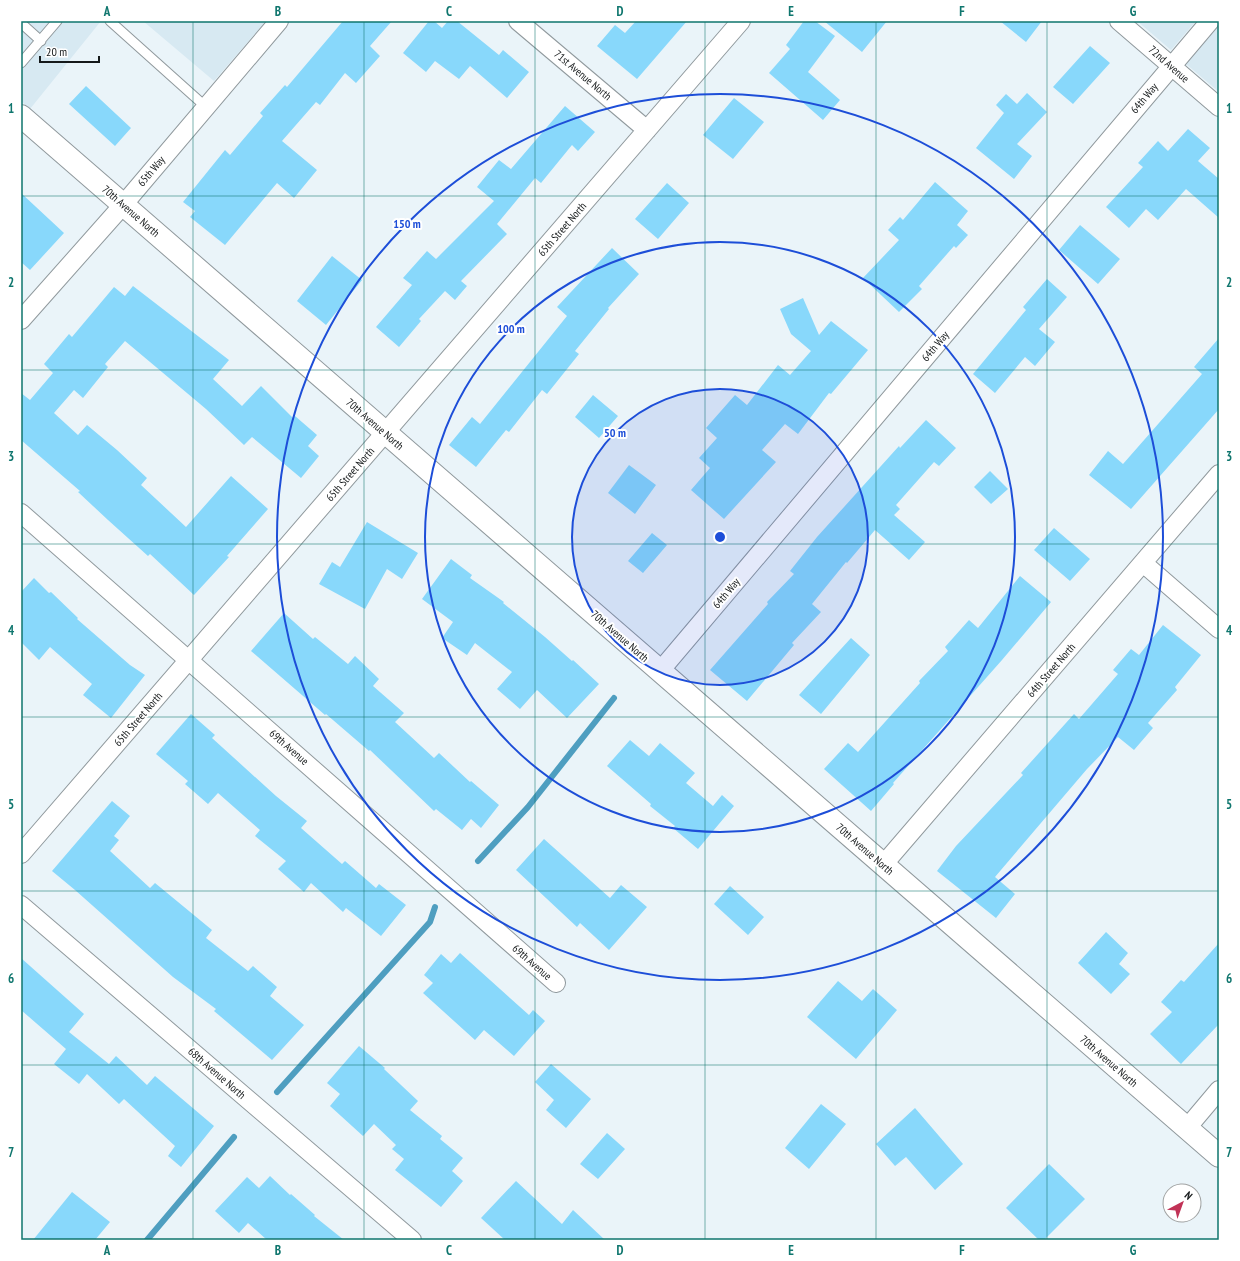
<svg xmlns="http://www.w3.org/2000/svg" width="1240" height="1261" viewBox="0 0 1240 1261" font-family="'PT Sans Narrow',sans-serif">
  <rect width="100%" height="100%" fill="#eaf4f9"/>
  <path fill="#d7e9f2" d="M 21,21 L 101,21 L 30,109 L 21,101 Z
    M 143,21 L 266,21 L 214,81 Z
    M 1137,21 L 1196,21 L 1171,50 Z
    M 1219,26 L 1219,92 L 1186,64 Z"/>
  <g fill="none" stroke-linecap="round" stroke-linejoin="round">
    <path stroke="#4e9ec0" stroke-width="6" d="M 478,861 L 528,807 L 614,698
      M 277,1092 L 430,922 L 435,907
      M 147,1240 L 234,1137"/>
  </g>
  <path fill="#88d8fb" d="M 343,21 L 392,21 L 370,46 L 380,56 L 356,83 L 345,73 L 320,105 L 316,102 L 282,141 L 317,170 L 294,198 L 277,183 L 225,245 L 190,217 L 195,211 L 183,202 L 225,150 L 230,155 L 263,116 L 260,113 L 285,85 L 287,87 Z
    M 429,21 L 434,21 L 442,28 L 448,21 L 457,21 L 499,55 L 503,50 L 529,72 L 507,98 L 470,66 L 459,79 L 435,61 L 426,72 L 403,53 Z
    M 636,21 L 687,21 L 637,79 L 597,46 L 615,25 L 625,33 Z
    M 804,21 L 815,21 L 835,36 L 808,72 L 840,100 L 823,120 L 769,73 L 790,49 L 786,45 Z
    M 824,21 L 887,21 L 862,52 Z
    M 1000,21 L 1042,21 L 1026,42 Z
    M 1090,46 L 1110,63 L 1073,104 L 1053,87 Z
    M 86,86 L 131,128 L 115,146 L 69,104 Z
    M 1027,93 L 1047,112 L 1017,144 L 1032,156 L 1014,179 L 976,148 L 1004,113 L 996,105 L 1006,94 L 1017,104 Z
    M 734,98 L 764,122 L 733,159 L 703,135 Z
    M 565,106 L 595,132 L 578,151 L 572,145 L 541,183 L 535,178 L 497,224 L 507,234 L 461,281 L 467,286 L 455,300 L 445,291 L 419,319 L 421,321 L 399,347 L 376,327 L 412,285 L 403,278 L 427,251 L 436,259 L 494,201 L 477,187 L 499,160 L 511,169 Z
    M 1188,129 L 1210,148 L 1198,161 L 1219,179 L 1219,218 L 1186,189 L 1158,220 L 1146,209 L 1129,228 L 1106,207 L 1143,167 L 1138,163 L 1158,141 L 1168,151 Z
    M 935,182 L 968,211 L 957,225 L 968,235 L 956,248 L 954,246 L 919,286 L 922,289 L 899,312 L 863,278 L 899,240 L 888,230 L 900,217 L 903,220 Z
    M 667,183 L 689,203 L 658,239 L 635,219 Z
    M 21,193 L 64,233 L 30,270 L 21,262 Z
    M 1080,225 L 1120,259 L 1098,284 L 1059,250 Z
    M 612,248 L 639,274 L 608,308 L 609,309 L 575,351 L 579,354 L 547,394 L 542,390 L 509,432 L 506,430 L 476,467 L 449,445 L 472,417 L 480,424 L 567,316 L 557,307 Z
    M 332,256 L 362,280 L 326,325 L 297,301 Z
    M 1047,279 L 1067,297 L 1039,329 L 1055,342 L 1035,366 L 1025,357 L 995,393 L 973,374 L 1026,310 L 1023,307 Z
    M 133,286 L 229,360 L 213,379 L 242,406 L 261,386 L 293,418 L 295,416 L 317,435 L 308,446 L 319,456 L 301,478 L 252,437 L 244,445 L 206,409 L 125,341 L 105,364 L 108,367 L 83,398 L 74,390 L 54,413 L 78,435 L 87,425 L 117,450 L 147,478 L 141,485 L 186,527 L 231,476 L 268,509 L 227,556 L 229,557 L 194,595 L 150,554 L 148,556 L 108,520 L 78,492 L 80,491 L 21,440 L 21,393 L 30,400 L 53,373 L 44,364 L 69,334 L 72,337 L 114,287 L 125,296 Z
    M 803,298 L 819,335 L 831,321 L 868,350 L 831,394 L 829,393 L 798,434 L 785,424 L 762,450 L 776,462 L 724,519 L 691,490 L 710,468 L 699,458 L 717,438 L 706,428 L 735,395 L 747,405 L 778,365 L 790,375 L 811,351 L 791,334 L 780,309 Z
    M 1219,338 L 1219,409 L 1131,509 L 1089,475 L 1108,451 L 1123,464 L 1202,374 L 1194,367 Z
    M 593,395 L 618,416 L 599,438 L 575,417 Z
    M 926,420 L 956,448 L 939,466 L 934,462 L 896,505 L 900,509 L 894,515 L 925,542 L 909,560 L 875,530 L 847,563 L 846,562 L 812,604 L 821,612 L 792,643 L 794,645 L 747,701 L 710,670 L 768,604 L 767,602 L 794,574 L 790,571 L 817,537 L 899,446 L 900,448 Z
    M 629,465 L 656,485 L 635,514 L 608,493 Z
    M 990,471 L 1008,489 L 991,504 L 974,487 Z
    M 367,522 L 418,553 L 402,579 L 387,569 L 365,609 L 319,584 L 332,562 L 340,567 Z
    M 1054,528 L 1090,559 L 1070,581 L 1034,550 Z
    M 652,533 L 667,545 L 643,573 L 628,561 Z
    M 451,559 L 472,575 L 470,578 L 504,602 L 503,603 L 545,637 L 572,661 L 573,660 L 599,684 L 567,718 L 537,690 L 520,709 L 497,689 L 512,672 L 475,643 L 467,655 L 442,638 L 453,622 L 422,599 Z
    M 1020,576 L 1051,602 L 1002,660 L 893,783 L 894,784 L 871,811 L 824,769 L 848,743 L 858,752 L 920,683 L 919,681 L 948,651 L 945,647 L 969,620 L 978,628 Z
    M 34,578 L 49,593 L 51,592 L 78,618 L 77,619 L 130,665 L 145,675 L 111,718 L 83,695 L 92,684 L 50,647 L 39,660 L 21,642 L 21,592 Z
    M 284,613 L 313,639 L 315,637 L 348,664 L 355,656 L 379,679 L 373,686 L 404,713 L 395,722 L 434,758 L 439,753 L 470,782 L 471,781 L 499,805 L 481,828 L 471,819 L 462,830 L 436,809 L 434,811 L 370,750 L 369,751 L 326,714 L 325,715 L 251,651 Z
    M 1163,625 L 1201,655 L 1175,687 L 1177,690 L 1148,723 L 1153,728 L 1134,750 L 1118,737 L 1087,769 L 995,877 L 1015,894 L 996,918 L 937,871 L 956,846 L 1023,775 L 1021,773 L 1074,714 L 1079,719 L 1118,674 L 1113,670 L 1131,649 L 1139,655 Z
    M 851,638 L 870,655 L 821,714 L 799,695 Z
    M 191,714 L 215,735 L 212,738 L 276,796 L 307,821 L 301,828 L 342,864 L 345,861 L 376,888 L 379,884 L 406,905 L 381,936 L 346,908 L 343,912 L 311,883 L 304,892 L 278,869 L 286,861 L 255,836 L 260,830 L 218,793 L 208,804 L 185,784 L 188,781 L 156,754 Z
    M 630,740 L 649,756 L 660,743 L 695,773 L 686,783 L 713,806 L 722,795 L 734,806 L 698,849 L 673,828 L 675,826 L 650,806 L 651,804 L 607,766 Z
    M 112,801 L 130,816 L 114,836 L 119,840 L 110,851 L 150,888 L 155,883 L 212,930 L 206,938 L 248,971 L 253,966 L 277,987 L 270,996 L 304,1025 L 272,1060 L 214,1011 L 216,1009 L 173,977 L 75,890 L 52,871 Z
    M 544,839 L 610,898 L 621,885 L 647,907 L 609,950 L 580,923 L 577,927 L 516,870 Z
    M 730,886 L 764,917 L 748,935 L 714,904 Z
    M 1106,932 L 1128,953 L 1119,964 L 1130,974 L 1111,994 L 1078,963 Z
    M 1219,943 L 1219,1024 L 1181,1064 L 1150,1034 L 1172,1012 L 1161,1002 L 1181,980 L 1184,982 Z
    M 460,953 L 529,1015 L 533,1010 L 545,1021 L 514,1056 L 484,1030 L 475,1040 L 423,993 L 433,983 L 424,975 L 441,954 L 451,963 Z
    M 21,958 L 84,1014 L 69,1032 L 109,1064 L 116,1056 L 147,1085 L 155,1076 L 214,1126 L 181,1167 L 168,1156 L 175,1146 L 124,1099 L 119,1104 L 87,1074 L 79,1084 L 54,1064 L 66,1049 L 21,1010 Z
    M 838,981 L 862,1001 L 873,989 L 897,1010 L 856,1059 L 807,1017 Z
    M 359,1046 L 385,1068 L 384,1069 L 418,1101 L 410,1110 L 442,1136 L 440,1139 L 463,1158 L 452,1171 L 463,1181 L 441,1207 L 395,1170 L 404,1159 L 392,1149 L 396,1145 L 374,1124 L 363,1136 L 330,1106 L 340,1094 L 327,1083 Z
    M 551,1064 L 591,1099 L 566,1128 L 546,1110 L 554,1100 L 535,1082 Z
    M 821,1104 L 846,1124 L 809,1169 L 785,1148 Z
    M 915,1108 L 963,1164 L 935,1190 L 906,1157 L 895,1166 L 876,1144 Z
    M 607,1133 L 625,1149 L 598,1179 L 580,1164 Z
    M 1049,1164 L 1085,1199 L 1044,1240 L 1039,1240 L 1006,1208 Z
    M 270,1176 L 290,1195 L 291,1194 L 315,1215 L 314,1216 L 344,1240 L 267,1240 L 248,1223 L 239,1233 L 215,1211 L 247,1177 L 259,1188 Z
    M 516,1181 L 562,1224 L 573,1210 L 605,1240 L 505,1240 L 481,1218 Z
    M 72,1192 L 110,1222 L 95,1240 L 33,1240 Z"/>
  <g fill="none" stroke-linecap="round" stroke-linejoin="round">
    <g stroke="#90999d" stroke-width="11">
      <path id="lane" d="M 110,21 L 206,107
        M 21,23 L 41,41
        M 21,63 L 57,21"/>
    </g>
    <g stroke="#90999d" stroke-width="20">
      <path id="street" d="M 518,21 L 647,130
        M 1119,21 L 1219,107
        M 21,320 L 123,205 L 279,21
        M 21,513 L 556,983
        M 1143,563 L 1219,629
        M 660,671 L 1210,21
        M 21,854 L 741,21
        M 883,865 L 1219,474
        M 21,905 L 412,1240
        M 1187,1128 L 1219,1090"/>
    </g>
    <g stroke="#90999d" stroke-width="24">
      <path id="secondary" d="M 21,116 L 1219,1156"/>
    </g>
    <use href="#lane" stroke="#fff" stroke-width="9"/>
    <use href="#street" stroke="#fff" stroke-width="18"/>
    <use href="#secondary" stroke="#fff" stroke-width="22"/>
  </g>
  <path fill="none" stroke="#0f766e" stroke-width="1" stroke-opacity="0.55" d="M 193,21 L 193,1240M 364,21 L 364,1240M 535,21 L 535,1240M 705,21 L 705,1240M 876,21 L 876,1240M 1047,21 L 1047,1240M 21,196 L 1219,196M 21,370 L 1219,370M 21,544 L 1219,544M 21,717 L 1219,717M 21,891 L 1219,891M 21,1065 L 1219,1065"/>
  <circle cx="720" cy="537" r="148" fill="#1d4ed8" fill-opacity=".12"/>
  <g fill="none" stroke="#1d4ed8" stroke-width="2">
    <circle cx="720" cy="537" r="148"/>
    <circle cx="720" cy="537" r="295"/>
    <circle cx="720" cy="537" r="443"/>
  </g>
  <g text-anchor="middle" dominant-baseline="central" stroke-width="4" stroke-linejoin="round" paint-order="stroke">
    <g font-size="11" fill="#15191a" stroke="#fff">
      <text transform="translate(1169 64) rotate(41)">72nd Avenue</text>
      <text transform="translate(583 75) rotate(40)">71st Avenue North</text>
      <text transform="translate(1144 98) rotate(-50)">64th Way</text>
      <text transform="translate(151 171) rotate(-50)">65th Way</text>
      <text transform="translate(131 211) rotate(41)">70th Avenue North</text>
      <text transform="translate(562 229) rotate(-49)">65th Street North</text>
      <text transform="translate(935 346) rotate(-50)">64th Way</text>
      <text transform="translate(375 424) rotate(41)">70th Avenue North</text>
      <text transform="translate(350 474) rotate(-49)">65th Street North</text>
      <text transform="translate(726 593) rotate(-50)">64th Way</text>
      <text transform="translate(620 636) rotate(41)">70th Avenue North</text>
      <text transform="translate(1051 670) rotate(-49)">64th Street North</text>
      <text transform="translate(138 719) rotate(-49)">65th Street North</text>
      <text transform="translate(289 747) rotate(41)">69th Avenue</text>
      <text transform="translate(865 849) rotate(41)">70th Avenue North</text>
      <text transform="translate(532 962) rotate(41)">69th Avenue</text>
      <text transform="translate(1109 1061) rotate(41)">70th Avenue North</text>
      <text transform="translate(217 1073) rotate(41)">68th Avenue North</text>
    </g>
  </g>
  <circle cx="720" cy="537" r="6" fill="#1d4ed8" stroke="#fff" stroke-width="2"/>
  <g font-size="12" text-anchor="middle" font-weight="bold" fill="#1d4ed8" stroke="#fff" stroke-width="4" stroke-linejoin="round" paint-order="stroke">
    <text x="407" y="228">150 m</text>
    <text x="511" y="333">100 m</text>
    <text x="615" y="437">50 m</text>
  </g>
  <rect width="1240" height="1261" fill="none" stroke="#ffffff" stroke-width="44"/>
  <g transform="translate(1182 1203) rotate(41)"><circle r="19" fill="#ffffff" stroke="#a1a3a3"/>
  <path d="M0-3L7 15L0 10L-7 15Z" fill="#c13256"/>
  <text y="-6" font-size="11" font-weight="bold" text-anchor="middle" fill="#15191a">N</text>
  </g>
  <path d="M40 56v6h59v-6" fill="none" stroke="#15191a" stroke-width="2"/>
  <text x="46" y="56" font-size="12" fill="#15191a" stroke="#ffffff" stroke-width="3" paint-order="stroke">20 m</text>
  <rect x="22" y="22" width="1196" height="1217" fill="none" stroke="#0f766e" stroke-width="1.5"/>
  <g font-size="13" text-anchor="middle" font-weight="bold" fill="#0f766e">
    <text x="107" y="16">A</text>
    <text x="278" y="16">B</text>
    <text x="449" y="16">C</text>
    <text x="620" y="16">D</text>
    <text x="791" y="16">E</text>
    <text x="962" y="16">F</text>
    <text x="1133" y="16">G</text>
    <text x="11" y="113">1</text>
    <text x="1229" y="113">1</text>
    <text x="11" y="287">2</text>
    <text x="1229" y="287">2</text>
    <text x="11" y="461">3</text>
    <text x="1229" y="461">3</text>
    <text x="11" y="635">4</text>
    <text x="1229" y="635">4</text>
    <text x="11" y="809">5</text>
    <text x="1229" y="809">5</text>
    <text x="11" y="983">6</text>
    <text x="1229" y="983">6</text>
    <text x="11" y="1157">7</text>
    <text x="1229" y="1157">7</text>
    <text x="107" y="1255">A</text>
    <text x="278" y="1255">B</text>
    <text x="449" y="1255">C</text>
    <text x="620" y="1255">D</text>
    <text x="791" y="1255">E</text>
    <text x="962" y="1255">F</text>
    <text x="1133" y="1255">G</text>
  </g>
</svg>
